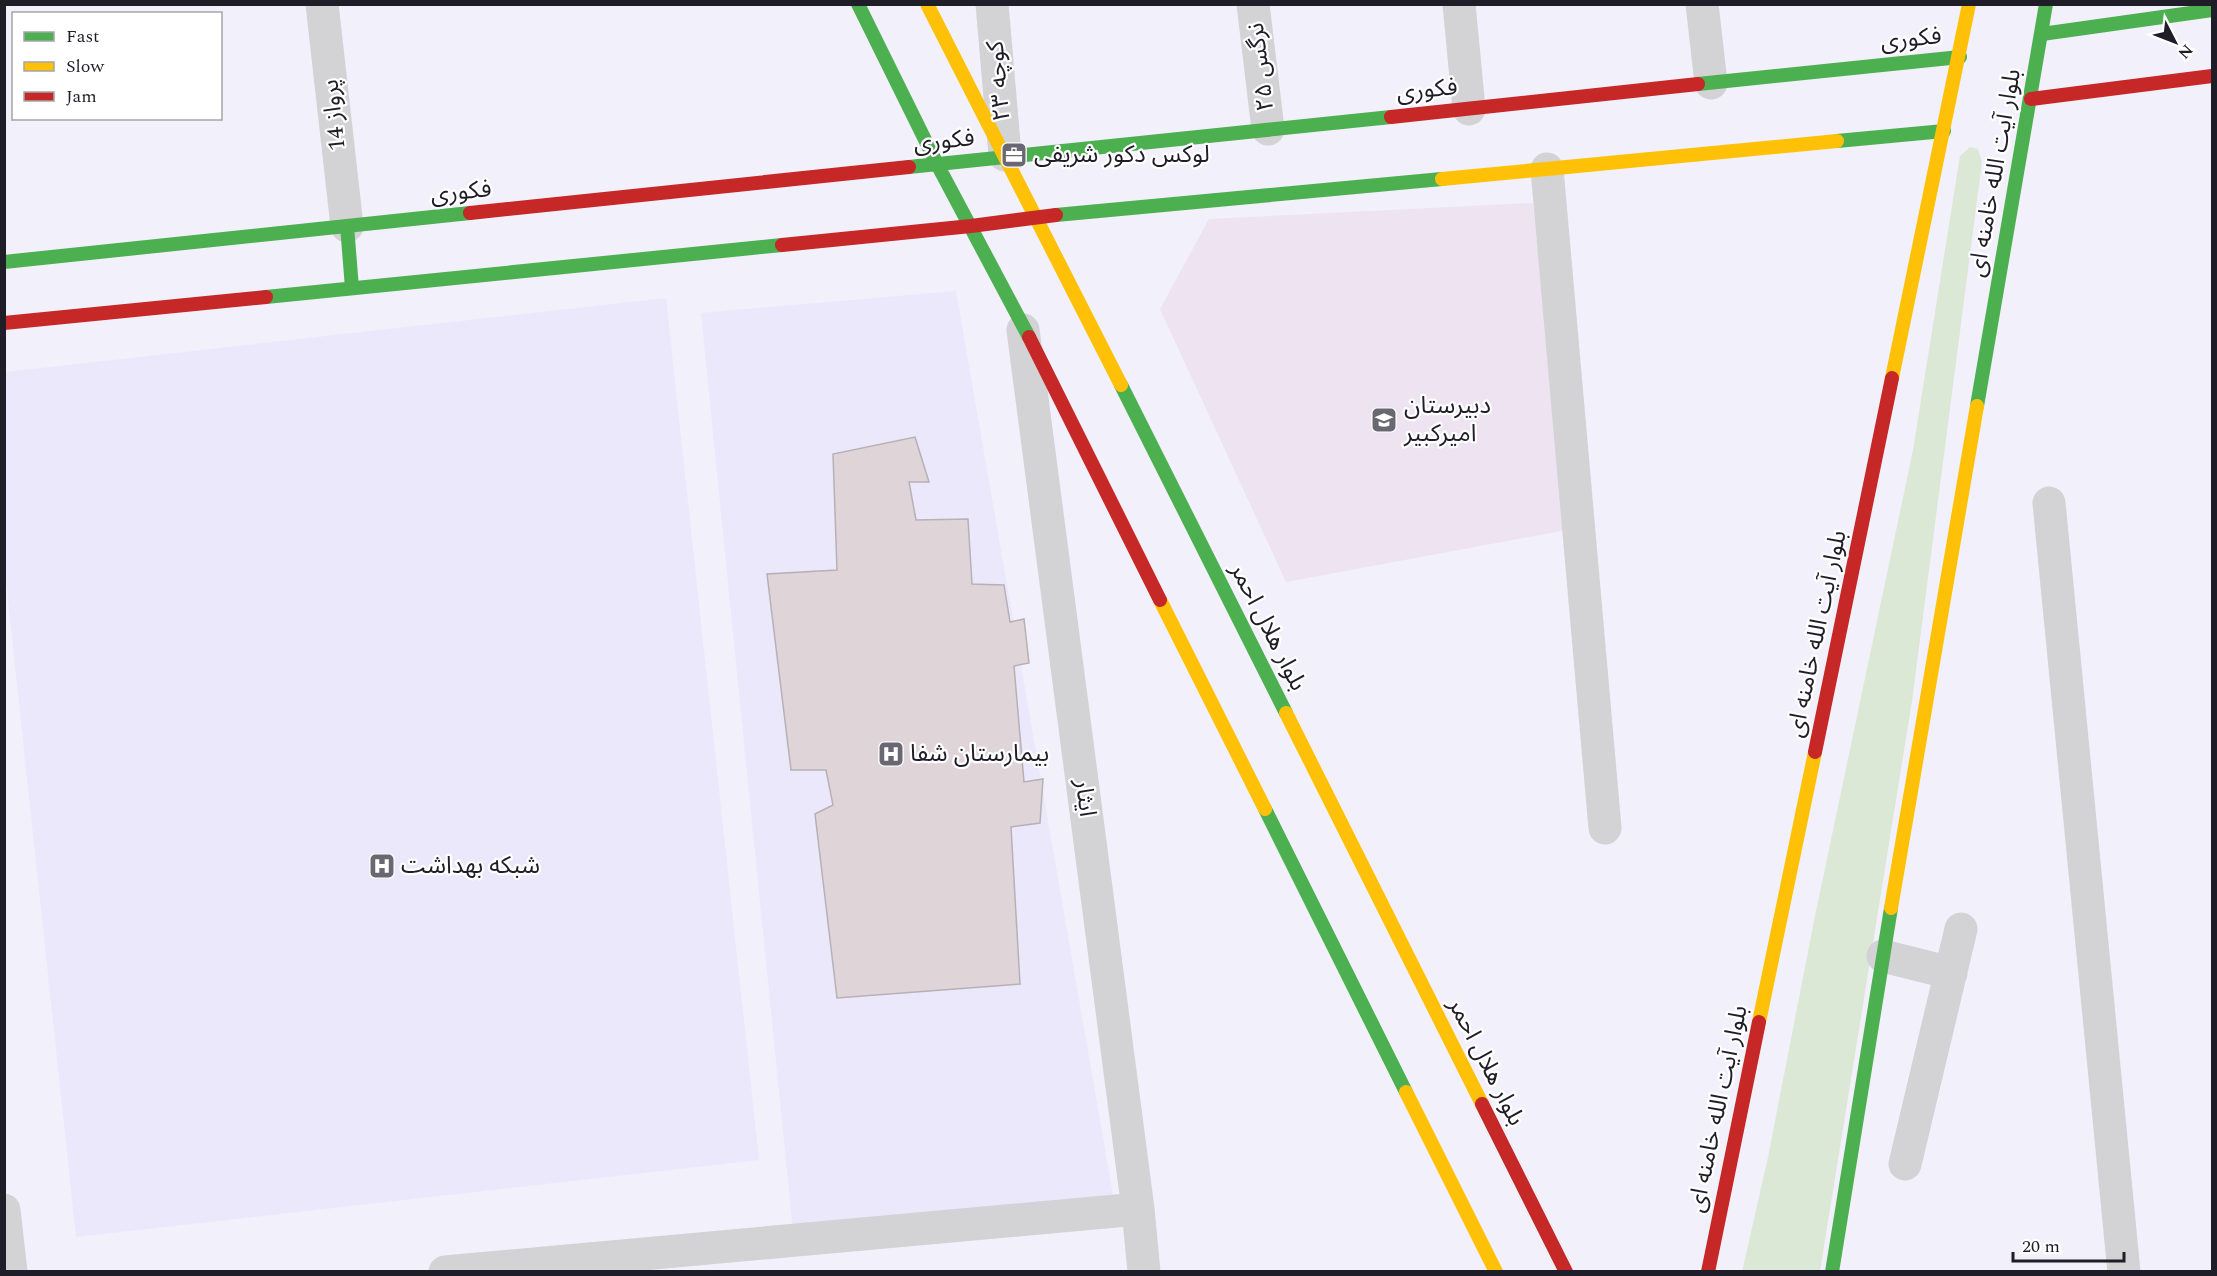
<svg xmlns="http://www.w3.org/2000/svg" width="2217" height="1276" viewBox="0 0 2217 1276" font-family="Spectral,'Noto Sans Arabic',serif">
  <rect width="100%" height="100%" fill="#f2f0fa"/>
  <path fill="#ebe8fc" d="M 956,291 L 1113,1195 L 793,1231 L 701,313 Z
    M 666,298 L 759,1160 L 76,1237 L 5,572 L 5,372 Z"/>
  <path fill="#ede3f1" d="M 1533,203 L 1567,530 L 1286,582 L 1160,309 L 1209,219 Z"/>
  <path fill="#dbe8d6" d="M 1970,147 L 1978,149 L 1982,162 L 1912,701 L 1820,1271 L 1742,1272 L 1768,1157 L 1815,916 L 1913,450 L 1960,156 Z"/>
  <path fill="#dfd4d8" stroke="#b7b0b4" stroke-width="1.5" d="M 915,437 L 929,482 L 909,482 L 916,520 L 968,519 L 972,584 L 1004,585 L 1010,622 L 1024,619 L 1029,663 L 1014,666 L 1024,782 L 1043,779 L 1040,823 L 1011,827 L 1020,984 L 837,998 L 815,814 L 833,805 L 826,770 L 791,770 L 767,574 L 837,570 L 833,454 Z"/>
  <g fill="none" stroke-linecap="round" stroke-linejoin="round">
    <path stroke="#d3d2d5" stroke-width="33" d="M 322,4 L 347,226
      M 992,4 L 1005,155
      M 1253,4 L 1268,129
      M 1459,4 L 1469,109
      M 1702,4 L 1711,83
      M 1547,169 L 1605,828
      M 1023,330 L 1138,1209 L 1144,1272
      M 2049,503 L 2124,1272
      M 1883,956 L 1951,973
      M 1905,1164 L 1961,929
      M 4,1210 L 11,1272
      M 445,1272 L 1138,1209"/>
    <path stroke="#4caf50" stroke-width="14" d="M 858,4 L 937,164 L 1029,337
      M 2042,34 L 2212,10
      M 1698,84 L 1960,57
      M 1837,141 L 1944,131
      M 909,167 L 1391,117
      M 1056,215 L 1442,179
      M 347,226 L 352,288
      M 4,262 L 470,213
      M 266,297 L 782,245
      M 1121,385 L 1286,713
      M 1977,406 L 2046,4
      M 1265,809 L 1406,1092
      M 1832,1272 L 1891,908"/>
    <path stroke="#ffc107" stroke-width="14" d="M 927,4 L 1121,385
      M 1442,179 L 1837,141
      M 1892,378 L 1969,4
      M 1160,600 L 1265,809
      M 1286,713 L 1482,1104
      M 1891,908 L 1977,406
      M 1759,1022 L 1815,752
      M 1406,1092 L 1496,1272"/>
    <path stroke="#c62828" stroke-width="14" d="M 2031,99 L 2212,76
      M 1391,117 L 1698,84
      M 470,213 L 909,167
      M 782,245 L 971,226 L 1056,215
      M 4,323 L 266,297
      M 1029,337 L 1160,600
      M 1815,752 L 1892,378
      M 1482,1104 L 1566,1272
      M 1708,1272 L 1759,1022"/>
  </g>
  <defs>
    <g id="office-square" transform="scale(1.35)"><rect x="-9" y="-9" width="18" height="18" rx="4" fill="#696771" stroke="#fff"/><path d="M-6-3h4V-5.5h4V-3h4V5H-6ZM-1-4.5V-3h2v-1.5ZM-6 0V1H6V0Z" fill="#fff"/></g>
    <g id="school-square" transform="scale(1.35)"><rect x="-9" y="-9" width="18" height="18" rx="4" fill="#696771" stroke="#fff"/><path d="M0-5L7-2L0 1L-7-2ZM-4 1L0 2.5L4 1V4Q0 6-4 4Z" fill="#fff"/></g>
    <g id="hospital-square" transform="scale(1.35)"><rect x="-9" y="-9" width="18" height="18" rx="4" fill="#696771" stroke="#fff"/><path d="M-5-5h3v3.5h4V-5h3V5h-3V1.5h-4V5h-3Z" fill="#fff"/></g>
  </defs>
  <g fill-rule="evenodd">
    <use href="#office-square" x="1014" y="155"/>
    <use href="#school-square" x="1384" y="420"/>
    <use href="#hospital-square" x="891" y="754"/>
    <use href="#hospital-square" x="382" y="866"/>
  </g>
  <g text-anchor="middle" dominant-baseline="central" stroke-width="4.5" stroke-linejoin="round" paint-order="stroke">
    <g font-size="24" fill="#1f1d27" stroke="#fff">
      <text transform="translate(1911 39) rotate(-6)">فکوری</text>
      <text transform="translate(1261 67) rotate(-97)">نرگس ۲۵</text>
      <text transform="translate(999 81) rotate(-95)">کوچه ۲۳</text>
      <text transform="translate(1427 90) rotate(-6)">فکوری</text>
      <text transform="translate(334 115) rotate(-96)">پرواز 14</text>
      <text transform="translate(944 141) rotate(-6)">فکوری</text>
      <text transform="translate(1995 173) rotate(-80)">بلوار آیت الله خامنه ای</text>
      <text transform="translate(461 192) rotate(-6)">فکوری</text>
      <text transform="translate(1268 627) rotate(63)">بلوار هلال احمر</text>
      <text transform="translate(1817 634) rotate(-78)">بلوار آیت الله خامنه ای</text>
      <text transform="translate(1085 798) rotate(83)">ایثار</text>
      <text transform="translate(1486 1062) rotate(63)">بلوار هلال احمر</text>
      <text transform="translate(1718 1109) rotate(-78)">بلوار آیت الله خامنه ای</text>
    </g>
    <g font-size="24" fill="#1f1d27" stroke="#fff" text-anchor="start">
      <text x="1034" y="155">لوکس دکور شریفی</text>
      <text x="1404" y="406">دبیرستان<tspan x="1404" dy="28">امیرکبیر</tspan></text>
      <text x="910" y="754">بیمارستان شفا</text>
      <text x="401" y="866">شبکه بهداشت</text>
    </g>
  </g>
  <rect width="2217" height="1276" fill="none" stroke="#1f1d27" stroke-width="12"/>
  <rect x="12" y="12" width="210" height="108" fill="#ffffff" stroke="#a5a5a9" stroke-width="1.5"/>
  <rect x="24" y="32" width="30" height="9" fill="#4caf50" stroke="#a5a5a9" stroke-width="1.5"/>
  <text x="66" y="42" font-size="18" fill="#1f1d27">Fast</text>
  <rect x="24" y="62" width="30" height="9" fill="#ffc107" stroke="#a5a5a9" stroke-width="1.5"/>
  <text x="66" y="72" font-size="18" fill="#1f1d27">Slow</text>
  <rect x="24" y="92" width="30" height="9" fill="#c62828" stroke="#a5a5a9" stroke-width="1.5"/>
  <text x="66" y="102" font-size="18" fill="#1f1d27">Jam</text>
  <g transform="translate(2175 42) rotate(132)" stroke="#ffffff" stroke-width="4.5" paint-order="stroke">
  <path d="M0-4.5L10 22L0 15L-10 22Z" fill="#1f1d27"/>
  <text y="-9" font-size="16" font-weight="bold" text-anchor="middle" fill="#1f1d27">N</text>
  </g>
  <path d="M2013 1252v9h111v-9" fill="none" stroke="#1f1d27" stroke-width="3"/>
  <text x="2022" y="1252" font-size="18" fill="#1f1d27" stroke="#ffffff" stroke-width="4.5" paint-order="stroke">20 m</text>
</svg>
